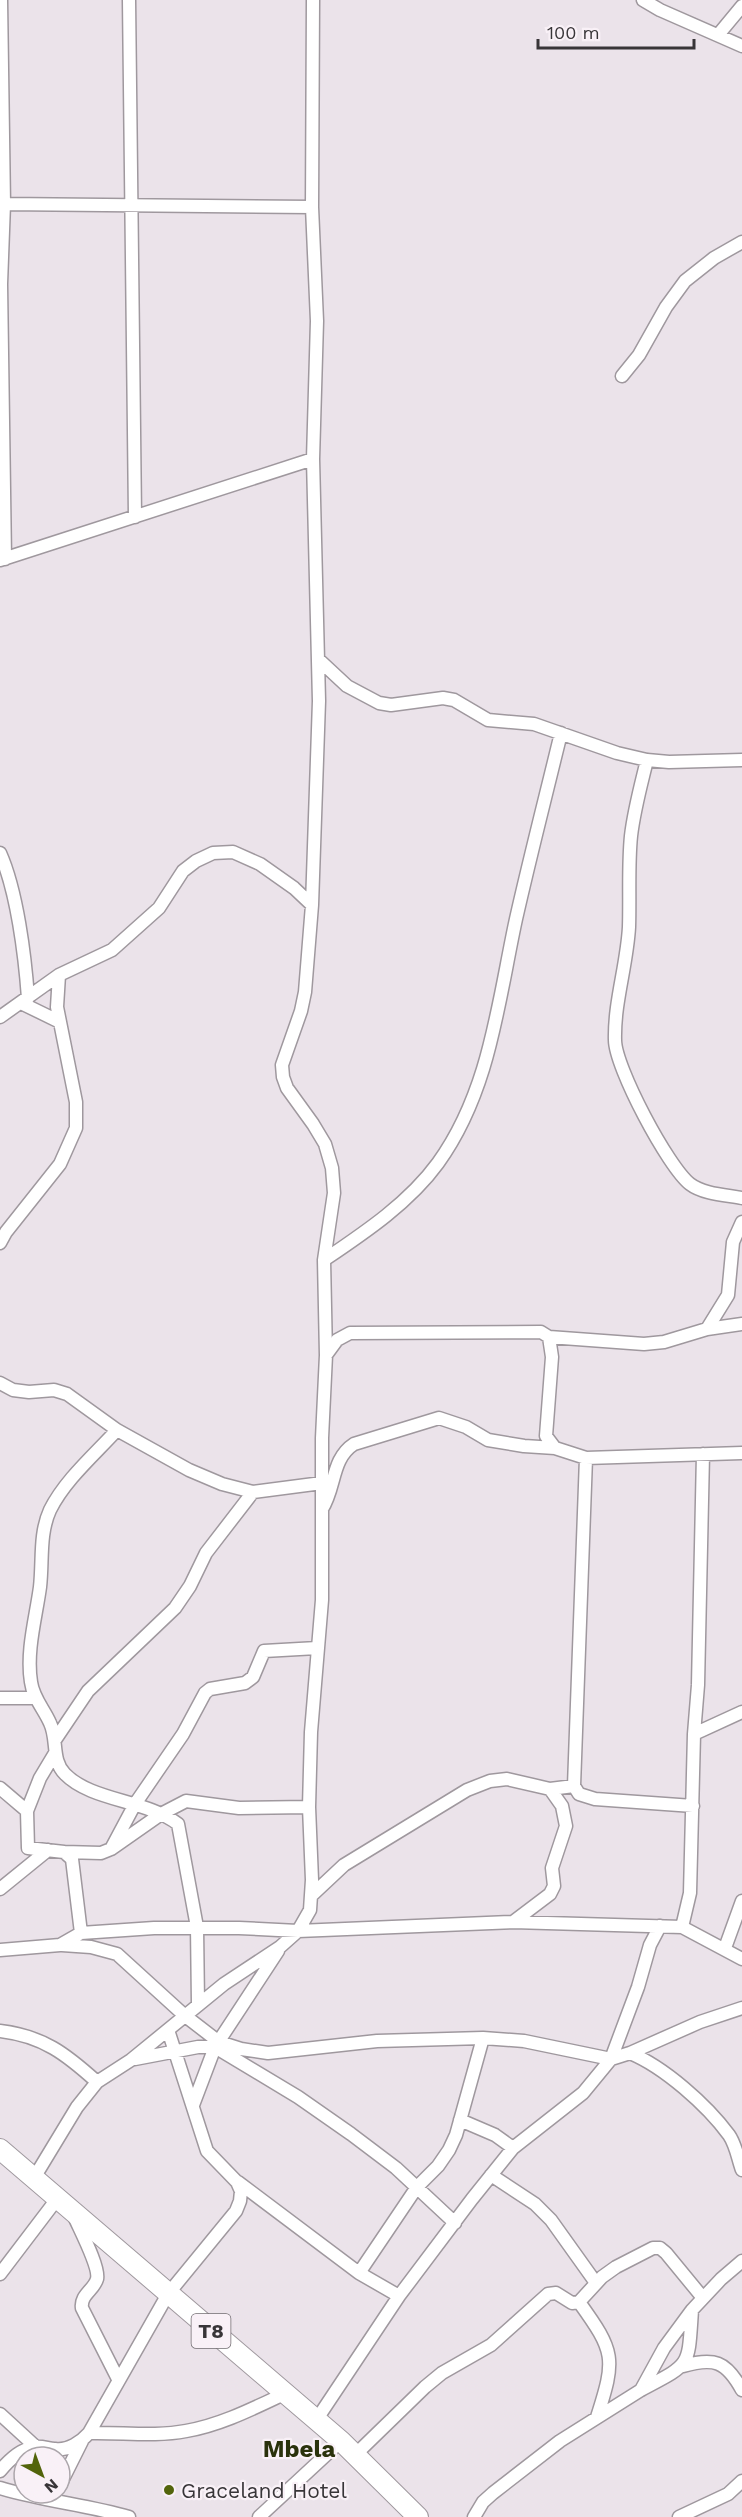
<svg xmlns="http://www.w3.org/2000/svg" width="742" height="2517" viewBox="0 0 742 2517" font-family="'Work Sans',sans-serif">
  <rect width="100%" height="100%" fill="#ebe3ea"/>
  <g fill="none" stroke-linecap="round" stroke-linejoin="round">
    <g stroke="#9f989e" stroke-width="15">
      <path id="minor" d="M 1,0 L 4,204 L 1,284 L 5,559
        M 129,0 L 135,517
        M 643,0 L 660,10 L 742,46
        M 718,35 L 742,6
        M 4,204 L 312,207
        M 622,376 L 639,355 L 666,307 L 685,281 L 714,258 L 742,242
        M 0,560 L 313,459
        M 318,659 L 347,686 L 379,703 L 391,705 L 443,698 L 454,700 L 488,720 L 534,724 L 617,753 L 647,760 L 669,762 L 742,760
        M 647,760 C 641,785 634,810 631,836 C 628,866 630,897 629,927 C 627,965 614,1002 615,1040 C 615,1067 668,1167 690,1184 C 703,1194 726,1195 742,1198
        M 0,853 C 17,891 25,956 28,998
        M 21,1003 L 60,1022
        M 0,1017 L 59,975 L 112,950 L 159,908 L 183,871 L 196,861 L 213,853 L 233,852 L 260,864 L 294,888 L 312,905
        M 0,1243 L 6,1232 L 60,1164 L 76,1128 L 76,1102 L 57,1007 L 59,975
        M 324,1260 C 364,1233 409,1203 438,1163 C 490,1091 498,1002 516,919 C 530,857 546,795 561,733
        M 707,1329 L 728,1295 L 733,1242 L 742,1222
        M 549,1337 L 644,1344 L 664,1342 L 707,1329 L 742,1324
        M 326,1355 L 337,1340 L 350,1333 L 541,1332 L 549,1337 L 552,1357 L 546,1436 L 555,1448 L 586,1458 L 742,1453
        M 0,1383 L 13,1390 L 29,1392 L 54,1390 L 67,1394 L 117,1430 L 189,1470 L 222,1484 L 253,1492 L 322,1483
        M 117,1430 C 94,1455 65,1480 50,1510 C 39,1534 43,1561 40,1587 C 36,1617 26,1651 31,1682 C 33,1698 44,1709 50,1723 C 58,1739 51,1760 65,1774 C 91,1801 147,1800 178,1824 L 197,1927 L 198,2004
        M 586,1458 L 574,1786 L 579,1794 L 595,1799 L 693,1806
        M 322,1509 C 336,1487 331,1459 354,1444 L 439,1418 L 466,1427 L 488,1440 L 524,1446 L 555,1448
        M 0,1698 L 35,1698
        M 694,1734 L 742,1712
        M 55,1740 L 88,1691 L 175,1608 L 190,1586 L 206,1553 L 253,1492
        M 0,1788 L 27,1811 L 28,1848 L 64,1852 L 72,1859 L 81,1933
        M 27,1811 L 40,1778 L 55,1753
        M 111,1849 L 135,1804 L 183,1734 L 205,1693 L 210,1689 L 245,1683 L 253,1677 L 264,1651 L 317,1648
        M 64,1852 L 101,1853 L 111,1849 L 161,1814 L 186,1801 L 239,1808 L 309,1807
        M 0,1889 L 48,1850
        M 312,1895 L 344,1865 L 467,1790 L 490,1781 L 507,1779 L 550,1789 L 574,1786
        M 513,1922 L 550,1894 L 554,1886 L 552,1868 L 566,1826 L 562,1806 L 550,1789
        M 682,1927 L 690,1893 L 694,1734 L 698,1685 L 703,1454
        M 62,1945 L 91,1947 L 117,1954 L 184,2015 L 219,2042 L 241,2049 L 268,2053 L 377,2041 L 483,2038 L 524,2041 L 611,2059 L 630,2053 L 700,2022 L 742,2008
        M 725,1948 L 742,1901
        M 0,1950 L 60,1945 L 81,1933 L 154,1928 L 239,1928 L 298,1931 L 513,1922 L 682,1927 L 742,1959
        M 0,2031 C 43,2036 66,2054 97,2082
        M 630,2053 C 664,2067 707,2105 729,2135 C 736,2145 738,2159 742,2170
        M 135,2059 L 198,2047 L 215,2047 L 298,2097 L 351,2134 L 396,2168 L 455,2223
        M 193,2105 L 215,2047 L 278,1951
        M 460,2120 L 495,2135 L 513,2148
        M 491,2175 L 535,2204 L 551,2220 L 596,2283
        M 34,2178 L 77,2107 L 97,2082 L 131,2060 L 224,1984 L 280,1947 L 298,1931 L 310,1910 L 312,1880 L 309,1807 L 311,1732 L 322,1600 L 322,1438 L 326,1355 L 324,1260 L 334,1193 L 332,1168 L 325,1144 L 313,1124 L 287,1088 L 283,1077 L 282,1065 L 301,1011 L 305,992 L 312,905 L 319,701 L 313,459 L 317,321 L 312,207 L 313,0
        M 238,2182 L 359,2273 L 399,2296
        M 74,2216 C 79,2228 100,2267 97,2279 C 94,2290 80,2295 82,2308 L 118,2379
        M 359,2273 L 417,2187 L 438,2166 L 449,2150 L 456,2135 L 483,2038
        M 0,2274 L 57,2199
        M 579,2302 C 615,2352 616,2358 597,2417
        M 683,2366 C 714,2357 726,2361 742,2390
        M 641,2390 C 692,2363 688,2368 692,2310
        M 0,2414 L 36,2447
        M 317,2419 L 399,2296 L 472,2199 L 513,2148 L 583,2093 L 611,2059 L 638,1987 L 650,1945 L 660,1926
        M 89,2433 C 121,2432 155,2437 186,2431 C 221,2425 254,2408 286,2393
        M 355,2455 L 425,2387 L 442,2373 L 491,2345 L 548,2294 L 556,2293 L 572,2303 L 579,2302 L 602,2277 L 616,2267 L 653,2248 L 660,2248 L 666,2253 L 703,2298
        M 0,2471 C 9,2460 21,2448 36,2447 C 42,2446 49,2449 55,2449 C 68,2451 81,2442 89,2433 L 168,2294 L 236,2211 L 240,2201 L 241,2191 L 237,2182 L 207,2151 L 168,2030
        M 60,2485 L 82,2441
        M 0,2488 C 43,2501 87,2505 129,2517
        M 259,2517 L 341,2441
        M 474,2517 L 483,2502 L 493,2493 L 560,2441 L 641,2390 L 664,2348 L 692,2310 L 721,2279 L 742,2261
        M 679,2517 L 728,2494 L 742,2481"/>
    </g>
    <g stroke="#9f989e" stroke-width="22">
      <path id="trunk" d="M 0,2149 L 341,2441 L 418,2517"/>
    </g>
    <use href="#minor" stroke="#fff" stroke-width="12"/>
    <use href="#trunk" stroke="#fff" stroke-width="20"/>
  </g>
  <circle fill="#52640b" stroke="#f9f1f7" stroke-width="2" cx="169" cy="2490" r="6"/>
  <g text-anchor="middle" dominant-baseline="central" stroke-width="4.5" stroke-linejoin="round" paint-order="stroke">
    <rect fill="#f9f1f7" stroke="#726d71" stroke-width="1.5" x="191.5" y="2314" width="39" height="34" rx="4.5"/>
    <g font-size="20" font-weight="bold" fill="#383538">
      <text x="211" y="2331">T8</text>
    </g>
    <g font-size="21" fill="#383538" stroke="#f9f1f7" text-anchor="start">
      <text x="181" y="2490">Graceland Hotel</text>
    </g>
    <g font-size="24" font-weight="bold" fill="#2a320c" stroke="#f9f1f7">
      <text x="299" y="2449">Mbela</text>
    </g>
  </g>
  <g transform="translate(42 2475) rotate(139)"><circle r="28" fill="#f9f1f7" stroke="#aca6ab" stroke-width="1.5"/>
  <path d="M0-4.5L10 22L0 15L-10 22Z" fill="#52640b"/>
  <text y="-9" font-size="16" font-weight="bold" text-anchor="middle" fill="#383538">N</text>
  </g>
  <path d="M538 39v9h156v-9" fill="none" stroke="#383538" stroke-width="3"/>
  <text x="547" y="39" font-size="18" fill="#383538" stroke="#f9f1f7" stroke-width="4.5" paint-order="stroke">100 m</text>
</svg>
